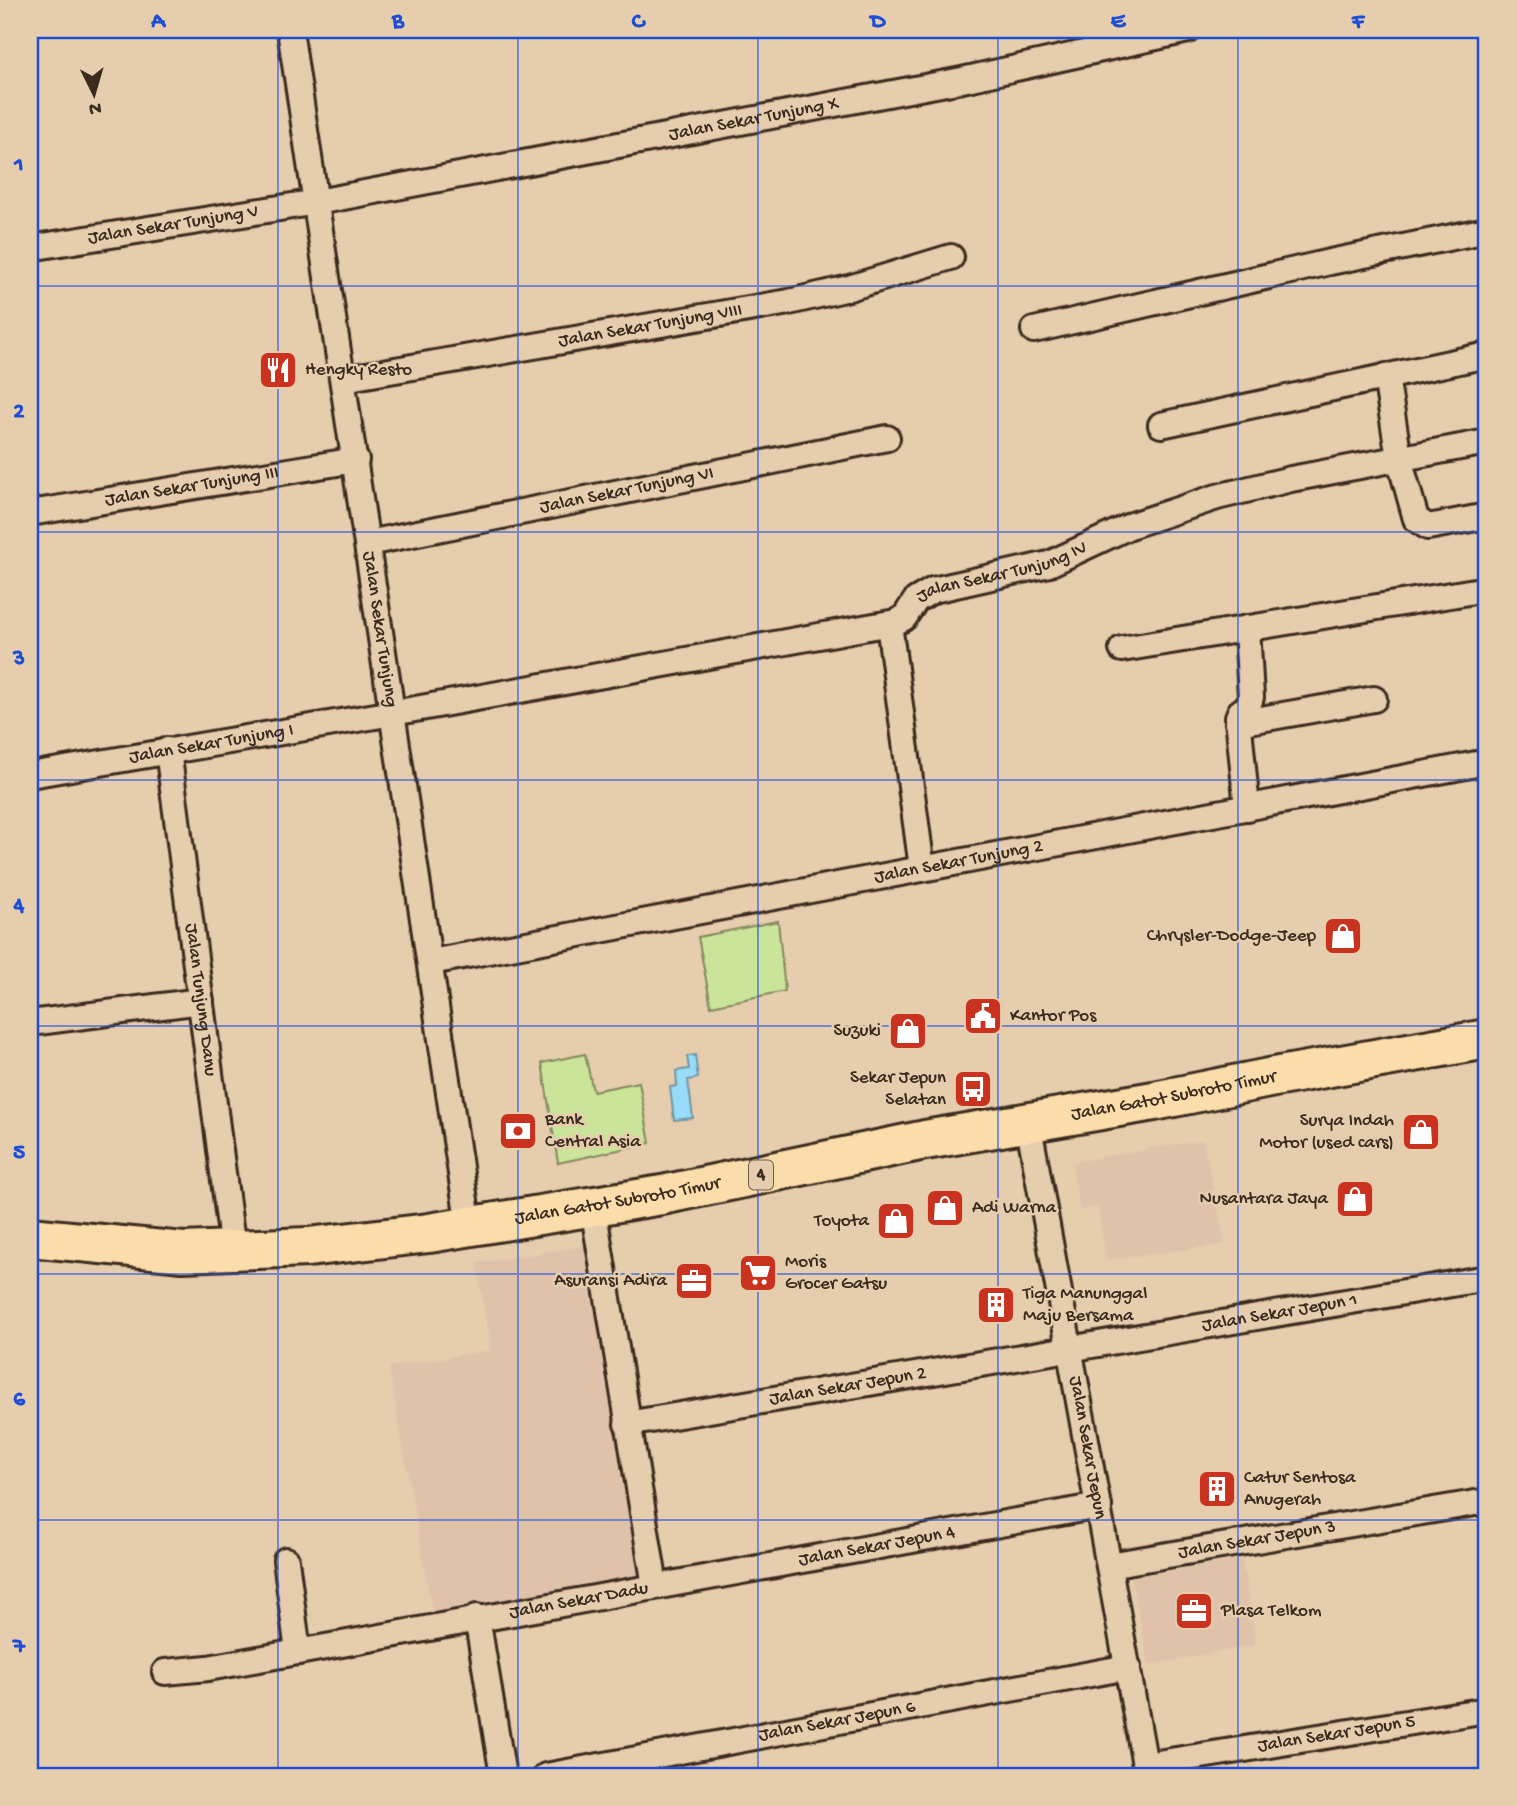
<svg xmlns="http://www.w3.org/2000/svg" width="1517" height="1806" viewBox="0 0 1517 1806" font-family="'Gochi Hand',sans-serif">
  <rect width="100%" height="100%" fill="#e5cdad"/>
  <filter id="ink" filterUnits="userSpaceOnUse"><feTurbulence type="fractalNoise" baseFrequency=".0143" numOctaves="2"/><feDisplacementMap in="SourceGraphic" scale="14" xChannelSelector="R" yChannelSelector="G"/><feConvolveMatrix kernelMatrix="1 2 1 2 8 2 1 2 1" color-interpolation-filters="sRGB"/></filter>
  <g filter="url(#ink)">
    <path fill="#e0c2ab" d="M 1203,1140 L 1225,1244 L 1106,1260 L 1098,1206 L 1080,1210 L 1072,1165 L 1078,1161 Z
      M 591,1245 L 646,1578 L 434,1621 L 389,1367 L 491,1350 L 477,1263 Z
      M 1242,1559 L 1256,1645 L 1149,1665 L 1131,1577 Z"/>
    <path fill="#cae49a" stroke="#82875c" stroke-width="2" d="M 778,921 L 785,991 L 711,1006 L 698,937 Z
      M 585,1054 L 593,1091 L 639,1082 L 650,1143 L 558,1163 L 542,1063 Z"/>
    <path fill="#97dcf9" stroke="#7295a1" stroke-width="2" d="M 695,1055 L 698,1078 L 688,1080 L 693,1118 L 674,1120 L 670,1087 L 677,1086 L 676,1071 L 689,1069 L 687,1056 Z"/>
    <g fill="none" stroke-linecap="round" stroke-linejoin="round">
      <g stroke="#3b2a1e" stroke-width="30">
        <g id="street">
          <path id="s1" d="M 290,30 L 469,1227"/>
          <path id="s2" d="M 30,248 L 317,202 L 962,80 L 1188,30"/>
          <path d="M 1034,330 L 1330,262 L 1487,230"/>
          <path d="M 1386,376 L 1399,458 L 1416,519 L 1428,527 L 1487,516"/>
          <path id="s3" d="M 343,379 L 789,302 L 849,288 L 951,257"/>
          <path d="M 1161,425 L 1487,355"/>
          <path id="s4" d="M 30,513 L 356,460"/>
          <path id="s5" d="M 368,543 L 887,438"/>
          <path d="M 889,624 L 922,868"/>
          <path d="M 1247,628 L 1251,697 L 1248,707 L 1240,712 L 1238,717 L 1247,808"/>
          <path d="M 1122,649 L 1487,589"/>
          <path d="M 1238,723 L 1374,699"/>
          <path id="s6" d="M 168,750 L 233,1250"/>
          <path id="s7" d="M 30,775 L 393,713 L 896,622 L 904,618 L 916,600 L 933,590 L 1049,564 L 1132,525 L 1217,497 L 1291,479 L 1487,442"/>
          <path id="s8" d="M 431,962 L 1487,762"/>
          <path d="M 30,1023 L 201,1001"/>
          <path id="s9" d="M 1028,1121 L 1147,1776"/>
          <path d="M 593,1207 L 655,1586"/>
          <path id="s10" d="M 627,1424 L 1487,1278"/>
          <path d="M 286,1560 L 298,1652"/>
          <path id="s11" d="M 1109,1565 L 1487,1501"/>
          <path d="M 477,1617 L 503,1776"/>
          <path id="s12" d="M 165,1672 L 208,1668 L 298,1652 L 1099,1506"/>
          <path id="s13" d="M 1145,1765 L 1487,1710"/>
          <path id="s14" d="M 546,1776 L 1128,1667"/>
        </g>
      </g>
      <g stroke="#3b2a1e" stroke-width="44">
        <g id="highway">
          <path id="s15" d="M 30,1237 L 183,1252 L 308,1247 L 429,1233 L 662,1195 L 925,1140 L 1154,1101 L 1274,1077 L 1487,1039"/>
        </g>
      </g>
      <use href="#street" stroke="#e5cdad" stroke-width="24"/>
      <use href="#highway" stroke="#fbddab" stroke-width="38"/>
    </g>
  </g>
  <path fill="none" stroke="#1d4ed8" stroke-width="2" stroke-opacity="0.55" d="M 278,30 L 278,1776M 518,30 L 518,1776M 758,30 L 758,1776M 998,30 L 998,1776M 1238,30 L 1238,1776M 30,286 L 1487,286M 30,532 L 1487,532M 30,780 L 1487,780M 30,1026 L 1487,1026M 30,1274 L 1487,1274M 30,1520 L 1487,1520"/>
  <defs>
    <g id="restaurant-square" transform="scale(2.0125)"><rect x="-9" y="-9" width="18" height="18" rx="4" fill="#c8321e" stroke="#e5cdad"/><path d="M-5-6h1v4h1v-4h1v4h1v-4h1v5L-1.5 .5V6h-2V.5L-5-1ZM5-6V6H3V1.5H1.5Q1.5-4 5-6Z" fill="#fff"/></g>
    <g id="shop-square" transform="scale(2.0125)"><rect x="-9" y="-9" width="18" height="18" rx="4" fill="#c8321e" stroke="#e5cdad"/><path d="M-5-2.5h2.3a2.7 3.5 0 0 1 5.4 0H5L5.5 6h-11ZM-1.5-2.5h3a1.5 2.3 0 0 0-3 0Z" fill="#fff"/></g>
    <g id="civic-square" transform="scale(2.0125)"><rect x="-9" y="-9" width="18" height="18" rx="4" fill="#c8321e" stroke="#e5cdad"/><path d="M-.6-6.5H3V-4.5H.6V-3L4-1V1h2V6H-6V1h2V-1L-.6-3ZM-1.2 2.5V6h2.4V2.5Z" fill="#fff"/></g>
    <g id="bus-square" transform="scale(2.0125)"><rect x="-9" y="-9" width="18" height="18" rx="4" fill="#c8321e" stroke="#e5cdad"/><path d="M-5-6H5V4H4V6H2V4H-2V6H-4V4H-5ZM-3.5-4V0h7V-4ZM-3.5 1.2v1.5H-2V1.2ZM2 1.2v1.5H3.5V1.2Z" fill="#fff"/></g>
    <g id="bank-square" transform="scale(2.0125)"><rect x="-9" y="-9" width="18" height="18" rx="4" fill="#c8321e" stroke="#e5cdad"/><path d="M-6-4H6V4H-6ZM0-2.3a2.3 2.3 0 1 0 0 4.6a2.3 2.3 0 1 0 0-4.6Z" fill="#fff"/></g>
    <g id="supermarket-square" transform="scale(2.0125)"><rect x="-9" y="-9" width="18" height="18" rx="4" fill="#c8321e" stroke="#e5cdad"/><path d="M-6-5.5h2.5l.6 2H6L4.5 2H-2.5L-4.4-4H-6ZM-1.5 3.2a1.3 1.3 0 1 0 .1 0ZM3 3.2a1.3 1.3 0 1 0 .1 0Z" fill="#fff"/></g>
    <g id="office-square" transform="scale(2.0125)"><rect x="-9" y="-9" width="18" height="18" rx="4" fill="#c8321e" stroke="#e5cdad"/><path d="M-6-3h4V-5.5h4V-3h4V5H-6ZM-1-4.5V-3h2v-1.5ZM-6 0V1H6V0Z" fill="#fff"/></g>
    <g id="building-square" transform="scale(2.0125)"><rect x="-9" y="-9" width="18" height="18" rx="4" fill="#c8321e" stroke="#e5cdad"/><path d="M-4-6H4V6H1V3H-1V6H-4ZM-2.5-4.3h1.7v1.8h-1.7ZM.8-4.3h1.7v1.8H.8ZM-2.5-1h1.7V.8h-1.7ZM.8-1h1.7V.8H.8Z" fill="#fff"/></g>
  </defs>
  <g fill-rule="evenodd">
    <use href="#restaurant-square" x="278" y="370"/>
    <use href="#shop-square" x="1343" y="936"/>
    <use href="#civic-square" x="983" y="1016"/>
    <use href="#shop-square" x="908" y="1031"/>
    <use href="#bus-square" x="973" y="1089"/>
    <use href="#bank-square" x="518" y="1131"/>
    <use href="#shop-square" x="1421" y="1132"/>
    <use href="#shop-square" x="1355" y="1199"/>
    <use href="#shop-square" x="945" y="1208"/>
    <use href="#shop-square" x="896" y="1221"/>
    <use href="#supermarket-square" x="758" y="1273"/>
    <use href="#office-square" x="694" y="1281"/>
    <use href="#building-square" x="996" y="1305"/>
    <use href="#building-square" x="1217" y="1489"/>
    <use href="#office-square" x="1194" y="1611"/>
  </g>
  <g text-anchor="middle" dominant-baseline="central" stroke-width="5" stroke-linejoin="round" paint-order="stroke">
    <rect fill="#e5cdad" stroke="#6e5b49" stroke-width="2" x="749" y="1160.5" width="24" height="29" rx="5"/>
    <g font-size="18" font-weight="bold" fill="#3b2a1e">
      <text x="761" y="1175">4</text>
    </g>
    <g font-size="19" fill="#3b2a1e" stroke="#e5cdad">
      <text stroke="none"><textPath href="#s2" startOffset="735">Jalan Sekar Tunjung X</textPath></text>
      <text stroke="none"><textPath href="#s2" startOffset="145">Jalan Sekar Tunjung V</textPath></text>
      <text stroke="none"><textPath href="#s3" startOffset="312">Jalan Sekar Tunjung VIII</textPath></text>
      <text stroke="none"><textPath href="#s4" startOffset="164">Jalan Sekar Tunjung III</textPath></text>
      <text stroke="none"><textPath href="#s5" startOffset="264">Jalan Sekar Tunjung VI</textPath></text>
      <text stroke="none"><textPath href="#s7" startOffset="1001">Jalan Sekar Tunjung IV</textPath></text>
      <text stroke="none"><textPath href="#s1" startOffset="606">Jalan Sekar Tunjung</textPath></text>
      <text stroke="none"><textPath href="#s7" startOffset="184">Jalan Sekar Tunjung I</textPath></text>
      <text stroke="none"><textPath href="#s8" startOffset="537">Jalan Sekar Tunjung 2</textPath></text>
      <text stroke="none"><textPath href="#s6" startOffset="252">Jalan Tunjung Danu</textPath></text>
      <text stroke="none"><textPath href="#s15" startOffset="1158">Jalan Gatot Subroto Timur</textPath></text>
      <text stroke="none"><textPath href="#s15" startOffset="592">Jalan Gatot Subroto Timur</textPath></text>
      <text stroke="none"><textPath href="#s10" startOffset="662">Jalan Sekar Jepun 1</textPath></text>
      <text stroke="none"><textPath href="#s10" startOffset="224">Jalan Sekar Jepun 2</textPath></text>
      <text stroke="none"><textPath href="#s9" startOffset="332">Jalan Sekar Jepun</textPath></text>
      <text stroke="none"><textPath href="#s11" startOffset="150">Jalan Sekar Jepun 3</textPath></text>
      <text stroke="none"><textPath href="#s12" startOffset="723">Jalan Sekar Jepun 4</textPath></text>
      <text stroke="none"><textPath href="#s12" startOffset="420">Jalan Sekar Dadu</textPath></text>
      <text stroke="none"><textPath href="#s14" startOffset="296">Jalan Sekar Jepun 6</textPath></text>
      <text stroke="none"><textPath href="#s13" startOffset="194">Jalan Sekar Jepun 5</textPath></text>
    </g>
    <g font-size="19" fill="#3b2a1e" stroke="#e5cdad" text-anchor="start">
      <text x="305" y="370">Hengky Resto</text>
      <text x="1316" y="936" text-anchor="end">Chrysler-Dodge-Jeep</text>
      <text x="1010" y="1016">Kantor Pos</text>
      <text x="881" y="1031" text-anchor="end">Suzuki</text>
      <text x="946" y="1078" text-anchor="end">Sekar Jepun<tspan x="946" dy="22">Selatan</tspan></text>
      <text x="545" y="1120">Bank<tspan x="545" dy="22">Central Asia</tspan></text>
      <text x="1394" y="1121" text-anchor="end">Surya Indah<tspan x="1394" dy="22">Motor (used cars)</tspan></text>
      <text x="1328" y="1199" text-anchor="end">Nusantara Jaya</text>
      <text x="972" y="1208">Adi Warna</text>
      <text x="869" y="1221" text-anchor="end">Toyota</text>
      <text x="785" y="1262">Moris<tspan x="785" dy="22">Grocer Gatsu</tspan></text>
      <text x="667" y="1281" text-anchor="end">Asuransi Adira</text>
      <text x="1023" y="1294">Tiga Manunggal<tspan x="1023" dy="22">Maju Bersama</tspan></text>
      <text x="1244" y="1478">Catur Sentosa<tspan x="1244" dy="22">Anugerah</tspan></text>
      <text x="1221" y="1611">Plasa Telkom</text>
    </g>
  </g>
  <rect width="1517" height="1806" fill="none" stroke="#e5cdad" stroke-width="77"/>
  <g transform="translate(94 94) rotate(175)" stroke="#e5cdad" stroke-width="5" paint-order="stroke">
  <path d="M0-5L12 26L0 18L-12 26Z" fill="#3b2a1e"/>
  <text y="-10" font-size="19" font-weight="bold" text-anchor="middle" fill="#3b2a1e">N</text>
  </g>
  <rect x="38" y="38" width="1440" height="1730" fill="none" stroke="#1d4ed8" stroke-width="2.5"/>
  <g font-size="23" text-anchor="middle" font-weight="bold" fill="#1d4ed8">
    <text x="158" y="27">A</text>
    <text x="398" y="27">B</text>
    <text x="638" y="27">C</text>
    <text x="878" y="27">D</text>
    <text x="1118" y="27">E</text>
    <text x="1358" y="27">F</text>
    <text x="19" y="170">1</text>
    <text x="19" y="417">2</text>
    <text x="19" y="664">3</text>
    <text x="19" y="911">4</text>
    <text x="19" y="1158">5</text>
    <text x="19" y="1405">6</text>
    <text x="19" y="1652">7</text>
  </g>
</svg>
